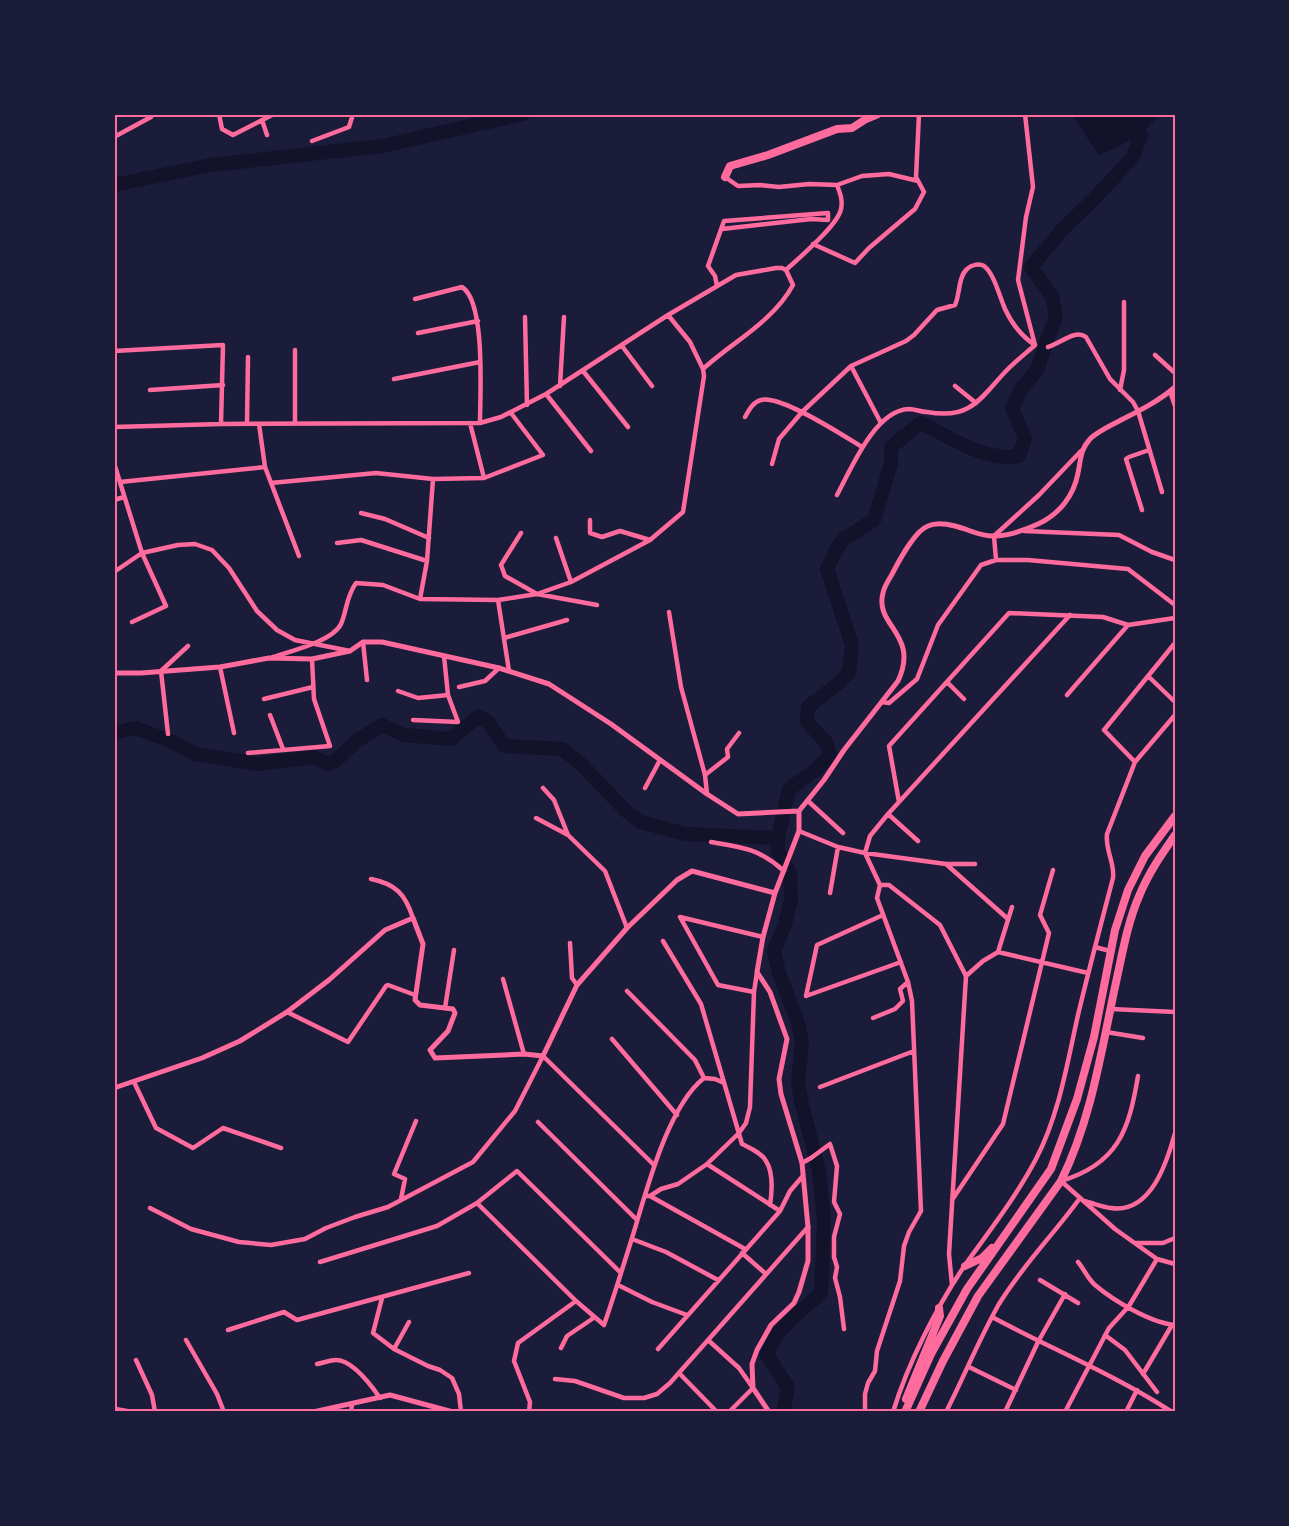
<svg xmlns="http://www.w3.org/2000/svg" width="1289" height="1526" viewBox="0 0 1289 1526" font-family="'Golos Text',sans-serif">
  <rect width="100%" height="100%" fill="#1b1b3a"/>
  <path fill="#12122b" d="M 1072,114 L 1160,114 L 1141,135 L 1099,156 Z"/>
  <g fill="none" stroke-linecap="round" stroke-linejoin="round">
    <path stroke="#12122b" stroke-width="14" d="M 114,185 L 211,165 L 382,146 L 523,114
      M 114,733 L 135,728 L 171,741 L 195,754 L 258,764 L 313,757 L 328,764 L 335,761 L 358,740 L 382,725 L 404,735 L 451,739 L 479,716 L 490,724 L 504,746 L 562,749 L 580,763 L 625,810 L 641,822 L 685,834 L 778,838
      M 783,1412 L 788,1387 L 767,1355 C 776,1327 800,1313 821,1293 L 824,1222 L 819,1171 L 802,1105 L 798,1083 L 802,1042 L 797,1020 L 779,973 L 774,951 L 785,924 L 791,900 L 790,873 L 778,851 L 778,838 L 789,789 L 817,769 L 830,755 L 826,742 L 807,722 L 808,707 L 834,687 L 849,673 L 852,645 L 827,569 L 837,548 L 844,539 L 874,520 L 891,464 L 891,447 L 921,423 C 950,437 985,462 1019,456 L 1025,438 L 1012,408 L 1021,389 L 1037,370 L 1056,315 L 1052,296 L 1031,267 L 1062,230 L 1094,199 L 1133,157 L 1141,135"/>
    <path stroke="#ff6b9d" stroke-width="4.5" d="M 219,114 L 222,129 L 233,135 L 274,114
      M 1025,114 L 1033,187 L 1026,217 L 1018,280 L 1035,345
      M 262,120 L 267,135
      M 114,137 L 151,117
      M 312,141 L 349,127 L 353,114
      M 725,177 L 738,186 L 760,185 L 779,187 L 809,184 L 837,185 L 862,176 L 889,174 L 918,181
      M 813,244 L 855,263 L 869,248 L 915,209 L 924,192 L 916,177 L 919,114
      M 786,270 C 800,257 838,225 841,209 C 843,200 840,193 837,185
      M 717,286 L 715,276 L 708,266 L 724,221 L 828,213 L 828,220 L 811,219 L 722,229
      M 415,299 L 462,287 C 486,302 480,396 480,423
      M 668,315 L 690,342 L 703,369
      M 525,317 L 527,405
      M 418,333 L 478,321
      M 622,346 L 652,386
      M 1048,347 C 1061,343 1075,329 1086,337 L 1110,379 L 1133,402 L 1138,411 L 1162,492
      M 114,351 L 223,345 L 221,424
      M 1155,355 L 1175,373
      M 851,366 L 881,423
      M 583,371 L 628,427
      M 394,379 L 480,362
      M 560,386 L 564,317
      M 955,386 L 976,403
      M 150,390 L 223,385
      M 1120,390 L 1124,370 L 1124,302
      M 1170,391 L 1175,406
      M 546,394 L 591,451
      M 745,417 C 749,410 753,402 761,400 C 780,394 844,436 862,447
      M 470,423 L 484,478
      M 247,424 L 248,357
      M 259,424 L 265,467 L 299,556
      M 295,424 L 295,350
      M 114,427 L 221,424 L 480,423 L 501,417 L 546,394 L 668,315 L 736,275 L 776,268 L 782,268 L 786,270
      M 114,463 L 142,553 L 166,606 L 132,622
      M 772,464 L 779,439 L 802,412 L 851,366 L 906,341 L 914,335 L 937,310 L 955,305 C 960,295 958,277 967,269 C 971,265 979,263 984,266 C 994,273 1000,298 1005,309 C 1012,324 1021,336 1035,345
      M 120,482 L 265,467
      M 271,483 L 376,473 L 433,479 L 484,478 L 543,455 L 511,413
      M 837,495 C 851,469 875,410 909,409 C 915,409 921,412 927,412 C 939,414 956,415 968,408 C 983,400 995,382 1007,370 C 1016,361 1026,353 1035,345
      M 114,500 L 124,497
      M 1142,510 L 1126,459 L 1129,457 L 1149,450
      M 361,513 L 385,519 L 429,538
      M 590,520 L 590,533 L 602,537 L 620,531 L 650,540
      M 1024,531 L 1119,535 L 1152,552 L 1175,560
      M 521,533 L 501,565 L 505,576 L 537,594 L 597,605
      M 556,538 L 571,582
      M 337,543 L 361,540 L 427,561
      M 996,560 L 994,536 L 1039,495 L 1081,451
      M 114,572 L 142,553 L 178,545 L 195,544 L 212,550 L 229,568 L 257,611 L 277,630 L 295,640 L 350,651
      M 420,599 L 427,561 L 433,479
      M 498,600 L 509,671
      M 669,612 L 681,687 L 705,775 L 707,794
      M 504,638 L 567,620
      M 363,642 L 367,680
      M 273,657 C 291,651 333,641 341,624 C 347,610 346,597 356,583 L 383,585 L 420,599 L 498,600 L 537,594 L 571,582 L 650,540 L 683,512 L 704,376 L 703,369 C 732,342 773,322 793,285 L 786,270
      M 220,667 L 234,733
      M 1148,676 L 1175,702
      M 947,682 L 964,699
      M 459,687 L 485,681 L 499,668
      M 398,691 L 418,698 L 448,695
      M 1067,695 L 1128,625
      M 264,699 L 313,687
      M 882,702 L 889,703 L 917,679 L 938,625 L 981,565 L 996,560 L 1028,560 L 1128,569 L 1175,605
      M 270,715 L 283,749
      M 413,720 L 458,722 L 448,695 L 444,656
      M 168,734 L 161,671 L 188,646
      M 248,753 L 330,746 L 314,699 L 312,659
      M 1135,762 L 1104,730 L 1175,643
      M 705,775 L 728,757 L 727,749 L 739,733
      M 543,788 L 554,800 L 568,835 L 605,871 L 627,928
      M 645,788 L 660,760
      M 808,801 L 843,833
      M 899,802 L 889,746 L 1009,613 L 1103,617 L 1128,625 L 1175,618
      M 888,814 L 918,841
      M 536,818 L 568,835
      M 799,831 L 838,847 L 865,853 L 946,864 L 975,864
      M 711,842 C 742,847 760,849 784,871
      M 946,864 L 1008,919
      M 371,879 C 396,884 405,894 413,918
      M 880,885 L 865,853 L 870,836 L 888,814 L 1070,615
      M 880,885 L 889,885 L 940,925 L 966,976
      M 830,893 L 838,847
      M 680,917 L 718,985 L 754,992
      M 680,917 L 763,937
      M 663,941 L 701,1004 L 742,1144 C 750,1148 762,1153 766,1161 C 773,1172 772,1192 770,1205
      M 570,943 L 572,978 L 577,985
      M 1095,947 L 1110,951
      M 998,952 L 1088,973
      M 998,952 L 1012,907
      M 503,979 L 524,1054
      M 627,991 L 695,1060 L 704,1078
      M 806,996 L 817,945 L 883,915
      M 806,996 L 901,962
      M 445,1008 L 454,950
      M 1111,1009 L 1175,1012
      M 287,1012 L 348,1042 L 386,986 L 388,985 L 415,995
      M 873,1018 L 895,1009 L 903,1001 L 900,989 L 908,982
      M 1106,1032 L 1143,1038
      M 612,1039 L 677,1115
      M 134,1082 L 156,1128 L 193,1148 L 223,1128 L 281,1148
      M 820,1087 L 914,1051
      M 538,1122 L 637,1220
      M 802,1163 L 811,1158 L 830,1144 L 837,1166 L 834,1202 L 840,1214 L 834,1237 L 834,1257 L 837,1267 L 835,1278 L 840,1297 L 844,1329
      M 707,1164 L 780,1211
      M 1061,1181 L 1115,1229 L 1157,1259 L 1175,1264
      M 1061,1181 C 1118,1164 1129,1130 1138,1076
      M 645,1196 L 650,1196 L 661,1189 L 678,1184 L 707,1164 L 739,1133 L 746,1123 L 750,1107 L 754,992 L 757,972
      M 650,1196 L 745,1249
      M 401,1199 L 405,1179 L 394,1174 L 416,1121
      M 952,1200 L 1003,1124 L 1049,933 L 1040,915 L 1053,870
      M 1084,1201 C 1093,1203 1102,1207 1111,1208 C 1151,1214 1167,1162 1175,1133
      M 477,1203 L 576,1301 L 604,1325 C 614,1296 623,1267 632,1238 C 646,1193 667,1107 704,1078 L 715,1079 L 724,1083
      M 150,1208 L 191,1229 L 239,1242 L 271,1245 L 305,1239 L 326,1228 L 355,1217 L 388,1207 L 473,1162 L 515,1111 L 543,1056 L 654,1165
      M 632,1239 L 666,1252 L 718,1280
      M 1135,1243 L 1163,1243 L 1175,1238
      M 742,1253 L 766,1274
      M 320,1262 L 437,1226 L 477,1203 L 517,1171 L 621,1273
      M 1078,1262 C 1084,1269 1088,1279 1095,1285 C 1114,1301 1151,1323 1175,1325
      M 1040,1280 L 1078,1303
      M 618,1285 L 652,1302 L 687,1315
      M 952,1285 L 949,1254 L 966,976 L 983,961 L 998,952
      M 382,1298 L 373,1333 L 394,1349 L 428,1366 L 440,1370 L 452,1378 L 459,1394 L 461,1412
      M 992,1317 C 1052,1349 1115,1375 1172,1412
      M 228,1330 L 284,1312 L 297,1320 L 469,1273
      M 1105,1335 L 1125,1350 L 1157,1392
      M 186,1340 L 217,1394 L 224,1412
      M 708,1340 L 739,1368 L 753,1388 L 729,1412
      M 561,1348 L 567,1336 L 595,1317
      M 394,1349 L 409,1322
      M 658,1349 L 780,1211 L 790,1191 L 802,1177
      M 136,1360 L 152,1395 L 155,1412
      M 317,1364 C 323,1363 330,1360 336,1360 C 353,1360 371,1385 380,1398
      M 969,1367 L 1016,1390
      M 679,1373 L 717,1412
      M 1143,1374 L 1172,1325
      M 555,1379 L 575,1381 L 624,1398 L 644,1398 L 657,1394 L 670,1383 L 808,1227
      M 351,1412 L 352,1404
      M 529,1412 L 530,1402 L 514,1361 L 518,1343 L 576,1301
      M 865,1412 L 865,1394 L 868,1383 L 875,1371 L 877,1351 L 900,1281 L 904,1246 L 909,1232 L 921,1211 L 912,1001 L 908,982 L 877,898 L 880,885
      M 893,1412 C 908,1363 936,1308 965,1265 C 990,1230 1016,1197 1036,1159 C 1059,1115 1067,1064 1078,1015 C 1089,969 1101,924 1113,878 C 1115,863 1105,850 1107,834 L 1135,762 L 1175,715
      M 946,1412 C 964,1377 979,1339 999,1304 C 1022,1266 1054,1234 1080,1198
      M 1005,1412 L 1038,1342 L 1065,1294
      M 1065,1412 L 1109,1328 L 1129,1306 L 1157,1259
      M 1126,1412 L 1137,1390"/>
    <path stroke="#ff6b9d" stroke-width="5" d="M 114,673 L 141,673 L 220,667 L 269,658 L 312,659 L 350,651 L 363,642 L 382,642 L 499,668 L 549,684 L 611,724 L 707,794 L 738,814 L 798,811
      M 114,1088 L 202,1058 L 240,1041 L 287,1012 L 329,980 L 385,930 L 413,918 L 423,944 L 415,1000 L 420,1005 L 453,1009 L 455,1013 L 448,1031 L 430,1050 L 435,1058 L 524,1054 L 543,1056 L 577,985 L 627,928 L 677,880 L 692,871 L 775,893
      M 114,1409 L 131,1412
      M 313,1412 L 390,1395 L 453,1412
      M 769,1412 L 753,1388 L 752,1364 L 757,1350 L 771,1325 L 794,1303 L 799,1292 L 808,1261 L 808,1227 L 802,1163 L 781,1094 L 779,1079 L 787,1039 L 770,992 L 757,972 L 763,937 L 775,893 L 799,831 L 799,811 L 824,780 L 844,750 L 898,681 C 920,634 874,626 883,593 C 884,587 888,581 891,576 C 898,563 914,531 928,526 C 936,522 947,524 955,526 C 968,529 981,537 994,536 C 1009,536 1025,530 1038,524 C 1060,514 1074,495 1078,473 C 1081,459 1080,450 1090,439 C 1098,431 1110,426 1121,420 C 1139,411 1159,401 1175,387"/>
    <path stroke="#ff6b9d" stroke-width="8" d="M 725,177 L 730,166 L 768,155 L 837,129 L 852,128 L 866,119 L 878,114
      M 965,1266 L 982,1258 L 992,1248
      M 906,1399 L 940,1316 L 939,1308
      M 905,1412 L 931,1354 L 967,1289 L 1051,1169 L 1077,1099 L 1094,1037 L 1115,930 L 1128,890 L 1145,856 L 1175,816
      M 919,1412 L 943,1361 L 978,1296 L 1061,1181 C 1091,1120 1101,1053 1115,987 C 1122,956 1127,923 1140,894 C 1149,872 1162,854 1175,835"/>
  </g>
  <rect width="1289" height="1526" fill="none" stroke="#1b1b3a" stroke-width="231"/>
  <rect x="116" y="116" width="1058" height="1294" fill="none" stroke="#ff6b9d" stroke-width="2"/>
</svg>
